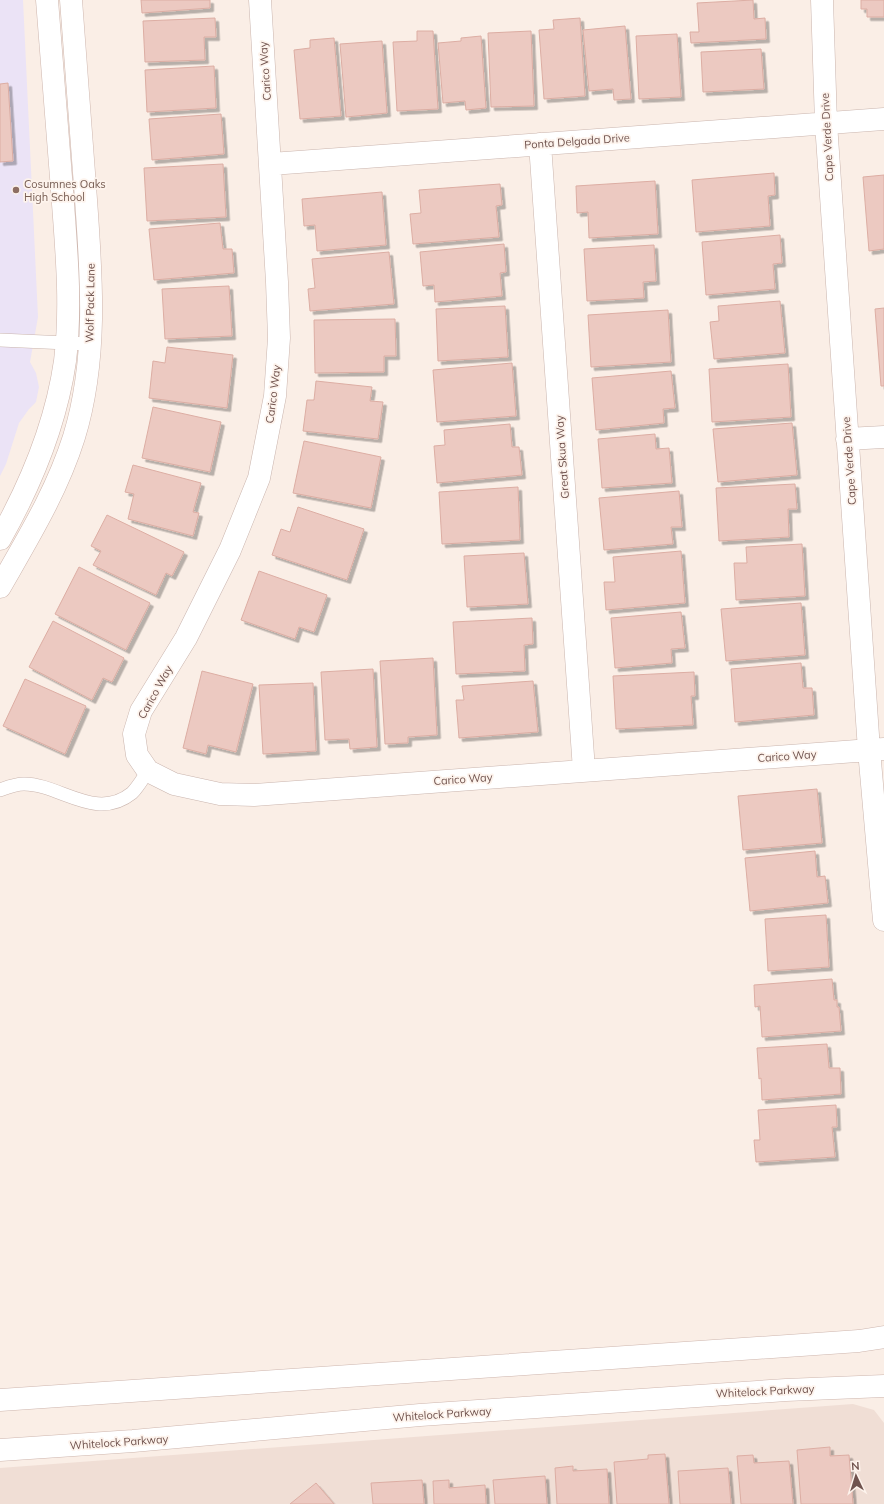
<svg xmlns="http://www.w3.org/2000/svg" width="884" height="1504" viewBox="0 0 884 1504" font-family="Mulish,sans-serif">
  <defs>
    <filter id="shadow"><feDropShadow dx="3.5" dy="3.5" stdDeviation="0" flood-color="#0004"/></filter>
  </defs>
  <rect width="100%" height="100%" fill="#faeee6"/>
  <path fill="#f0ded5" d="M 853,1404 L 874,1410 L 884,1423 L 884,1504 L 0,1504 L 0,1468 Z"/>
  <path fill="#ebe3f6" d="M 0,0 L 23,0 L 38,317 L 30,362 L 36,373 L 39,387 L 36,402 L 29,409 L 19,423 L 6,464 L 0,476 Z"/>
  <path fill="#ecc9c1" stroke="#dcada3" filter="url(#shadow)" d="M 141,0 L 210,0 L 210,8 L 142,13 Z
    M 753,0 L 754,19 L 765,18 L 766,39 L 691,43 L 690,32 L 699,32 L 697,3 Z
    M 861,0 L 884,0 L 884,17 L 867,17 L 867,9 L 861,9 Z
    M 215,18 L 216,37 L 204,37 L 205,60 L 145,62 L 143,21 Z
    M 580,18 L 585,96 L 544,99 L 539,30 L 554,29 L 553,20 Z
    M 625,26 L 631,99 L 614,100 L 613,89 L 589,91 L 583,30 Z
    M 417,31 L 433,31 L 438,109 L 397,111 L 393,42 L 417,41 Z
    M 531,31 L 534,106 L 491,107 L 488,33 Z
    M 677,34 L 681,97 L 639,99 L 636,36 Z
    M 481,36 L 486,108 L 466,110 L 465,101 L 443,103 L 438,43 L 461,41 L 461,38 Z
    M 334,38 L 341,116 L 300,119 L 294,50 L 310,48 L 310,40 Z
    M 382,41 L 387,113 L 346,117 L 340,44 Z
    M 761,49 L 764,89 L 703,92 L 701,52 Z
    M 214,66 L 216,108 L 147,112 L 145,70 Z
    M 8,83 L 13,161 L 0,162 L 0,84 Z
    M 221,114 L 224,154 L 152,160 L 149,119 Z
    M 223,164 L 226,217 L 147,221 L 144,168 Z
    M 774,173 L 775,195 L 768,196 L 770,226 L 696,232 L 692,180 Z
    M 884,175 L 884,249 L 869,251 L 863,177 Z
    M 655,181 L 658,234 L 589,238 L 588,212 L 577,213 L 576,186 Z
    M 500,184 L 502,205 L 496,206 L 499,237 L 413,244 L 410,214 L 421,213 L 419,190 Z
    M 382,192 L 386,245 L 317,251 L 315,225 L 304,226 L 302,199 Z
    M 220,223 L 223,249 L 232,249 L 234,273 L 154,280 L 149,229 Z
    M 780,235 L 782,263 L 773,264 L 775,289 L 706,295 L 702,242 Z
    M 504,244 L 506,272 L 500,273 L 502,296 L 435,302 L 434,285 L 423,286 L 420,252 Z
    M 654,245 L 656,281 L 643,282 L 644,298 L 587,301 L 584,249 Z
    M 389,252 L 394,304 L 310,311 L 308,289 L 315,288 L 312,259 Z
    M 229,286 L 232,336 L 165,339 L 162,289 Z
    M 780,301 L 785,353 L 714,359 L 710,322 L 719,321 L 718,306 Z
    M 505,306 L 508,357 L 438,361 L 436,309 Z
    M 884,308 L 884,386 L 881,386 L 875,309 Z
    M 668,310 L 671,362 L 591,367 L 588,315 Z
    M 395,319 L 396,356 L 384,356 L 384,372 L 315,373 L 314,320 Z
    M 167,347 L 233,355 L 227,408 L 149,398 L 153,361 L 165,363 Z
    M 512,363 L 516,416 L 437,422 L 433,370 Z
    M 788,364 L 791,417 L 712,422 L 709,369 Z
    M 671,371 L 675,408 L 663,409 L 664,423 L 596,430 L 592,378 Z
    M 316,381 L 372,387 L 370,401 L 383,402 L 378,439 L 303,431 L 307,400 L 314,400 Z
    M 153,407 L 221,422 L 210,472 L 142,458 Z
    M 792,423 L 797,475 L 718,482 L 713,429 Z
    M 510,424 L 512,447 L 519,447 L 522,475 L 437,483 L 434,446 L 445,445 L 444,430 Z
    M 655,434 L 656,449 L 669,448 L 672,483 L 602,488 L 598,439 Z
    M 304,441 L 381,457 L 371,508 L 293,493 Z
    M 133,465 L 201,483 L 193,512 L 199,513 L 193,536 L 128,519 L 134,494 L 125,492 Z
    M 795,484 L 797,509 L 788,509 L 789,537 L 719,541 L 716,488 Z
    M 518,487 L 520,540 L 442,544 L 439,492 Z
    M 679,491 L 682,527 L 671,527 L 673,544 L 604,550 L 599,498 Z
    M 298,507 L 364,529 L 347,580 L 272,555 L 281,529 L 290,532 Z
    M 107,515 L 184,552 L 172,576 L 166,573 L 156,595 L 93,565 L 101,551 L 91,546 Z
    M 802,544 L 805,596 L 736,600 L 734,563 L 747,563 L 746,547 Z
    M 681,551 L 685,603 L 606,610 L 604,582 L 615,582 L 613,557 Z
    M 524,553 L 528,604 L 467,607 L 464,556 Z
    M 79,567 L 150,603 L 126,650 L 55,614 Z
    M 259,571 L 327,595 L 314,632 L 299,627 L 295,639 L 241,620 Z
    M 801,603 L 805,655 L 726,661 L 721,609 Z
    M 681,612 L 685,648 L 671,649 L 672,663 L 615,668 L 611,618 Z
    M 532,618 L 533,644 L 524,645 L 525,671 L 456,674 L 453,622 Z
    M 53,621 L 124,658 L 112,682 L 103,678 L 92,700 L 29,667 Z
    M 433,658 L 437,735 L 408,737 L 408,743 L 385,744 L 380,661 Z
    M 801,663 L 803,688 L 812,688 L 814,715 L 735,722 L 731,669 Z
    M 373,669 L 377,747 L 350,749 L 349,739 L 325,740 L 321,672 Z
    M 202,671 L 253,684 L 236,752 L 208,745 L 206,754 L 183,748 Z
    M 694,672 L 695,696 L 691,696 L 693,725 L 616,729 L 613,676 Z
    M 25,679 L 86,706 L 65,754 L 3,726 Z
    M 533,681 L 538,732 L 459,738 L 456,700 L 464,700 L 462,686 Z
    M 313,683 L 316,751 L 263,754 L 259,685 Z
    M 817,789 L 822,843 L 743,850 L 738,796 Z
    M 815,851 L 817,877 L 825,876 L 828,903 L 750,911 L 745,858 Z
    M 826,915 L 829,967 L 768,971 L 765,919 Z
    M 832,979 L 834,1000 L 837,1000 L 837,1007 L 839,1007 L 841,1031 L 762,1037 L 760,1006 L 755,1007 L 754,985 Z
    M 827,1044 L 829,1068 L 840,1068 L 841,1094 L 762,1100 L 761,1078 L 759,1079 L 757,1048 Z
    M 836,1105 L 837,1127 L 832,1127 L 835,1157 L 756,1162 L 754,1140 L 760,1140 L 758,1110 Z
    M 830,1447 L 830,1456 L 849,1455 L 853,1504 L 801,1504 L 797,1450 Z
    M 665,1454 L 669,1504 L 617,1504 L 614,1462 L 648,1459 L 648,1455 Z
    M 753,1455 L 754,1463 L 789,1461 L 793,1504 L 741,1504 L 737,1456 Z
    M 573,1466 L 573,1471 L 607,1469 L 609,1504 L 557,1504 L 555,1468 Z
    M 728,1468 L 731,1504 L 680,1504 L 678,1471 Z
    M 545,1476 L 547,1504 L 495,1504 L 493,1480 Z
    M 422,1480 L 424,1504 L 373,1504 L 371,1483 Z
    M 449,1480 L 449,1488 L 485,1485 L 486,1504 L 434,1504 L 433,1481 Z
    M 316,1483 L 334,1504 L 290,1504 Z"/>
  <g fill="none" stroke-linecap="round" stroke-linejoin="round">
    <g stroke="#cab5ae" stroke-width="14">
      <path id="lane" d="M 0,340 L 89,344
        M 0,790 C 8,787 15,784 24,784 C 60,784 96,822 132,793 C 138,787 143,778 148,771"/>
    </g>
    <g stroke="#cab5ae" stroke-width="23">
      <path id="street" d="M 260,0 L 277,282 L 279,338 L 275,396 L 259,478 L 230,550 L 186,638 L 141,711 L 134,734 L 137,755 L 148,771 L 174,784 L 220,794 L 254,795 L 884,749
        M 822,0 L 826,123 L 869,750 L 884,920
        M 540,144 L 584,770
        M 271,164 L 884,119
        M 847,439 L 884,437"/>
    </g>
    <g stroke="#ceb6ae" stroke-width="23">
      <path id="secondary" d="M 0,539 C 31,484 56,424 65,361 C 72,304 66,247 62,190 C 57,126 52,63 47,0
        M 0,587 C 28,538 57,491 74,437 C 99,356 91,269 85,186 C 80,124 76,62 71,0
        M 0,1400 L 859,1341 L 884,1337
        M 0,1450 L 133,1441 L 420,1415 L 786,1390 L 884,1386"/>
    </g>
    <use href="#lane" stroke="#fff" stroke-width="13"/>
    <use href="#street" stroke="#fff" stroke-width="22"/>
    <use href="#secondary" stroke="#fff" stroke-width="22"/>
  </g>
  <circle fill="#8d6e63" stroke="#fdf3ec" stroke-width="1.5" cx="16" cy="190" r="4"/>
  <g text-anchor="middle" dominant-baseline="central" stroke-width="3.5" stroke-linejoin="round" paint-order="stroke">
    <g font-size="11" fill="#70534e" stroke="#fdf3ec">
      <text transform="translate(265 71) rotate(-94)">Carico Way</text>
      <text transform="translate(827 137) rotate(-93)">Cape Verde Drive</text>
      <text transform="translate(577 141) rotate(-4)">Ponta Delgada Drive</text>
      <text transform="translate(90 303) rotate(-89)">Wolf Pack Lane</text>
      <text transform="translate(273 394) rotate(-83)">Carico Way</text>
      <text transform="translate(562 457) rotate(-94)">Great Skua Way</text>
      <text transform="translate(849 461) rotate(-94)">Cape Verde Drive</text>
      <text transform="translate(155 692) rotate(-61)">Carico Way</text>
      <text transform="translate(787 756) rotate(-4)">Carico Way</text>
      <text transform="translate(463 779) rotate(-4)">Carico Way</text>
      <text transform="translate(765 1391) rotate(-3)">Whitelock Parkway</text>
      <text transform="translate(442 1414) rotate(-4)">Whitelock Parkway</text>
      <text transform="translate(119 1442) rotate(-4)">Whitelock Parkway</text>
    </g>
    <g font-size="11" fill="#785e54" stroke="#fdf3ec" text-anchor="start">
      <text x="24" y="184">Cosumnes Oaks<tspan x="24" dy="13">High School</tspan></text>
    </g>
  </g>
  <g transform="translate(856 1476) rotate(356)" stroke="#fdf3ec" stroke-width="3" paint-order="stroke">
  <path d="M0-3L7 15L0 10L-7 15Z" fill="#70534e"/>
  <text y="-6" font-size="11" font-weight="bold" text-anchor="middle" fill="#70534e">N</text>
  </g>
</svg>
